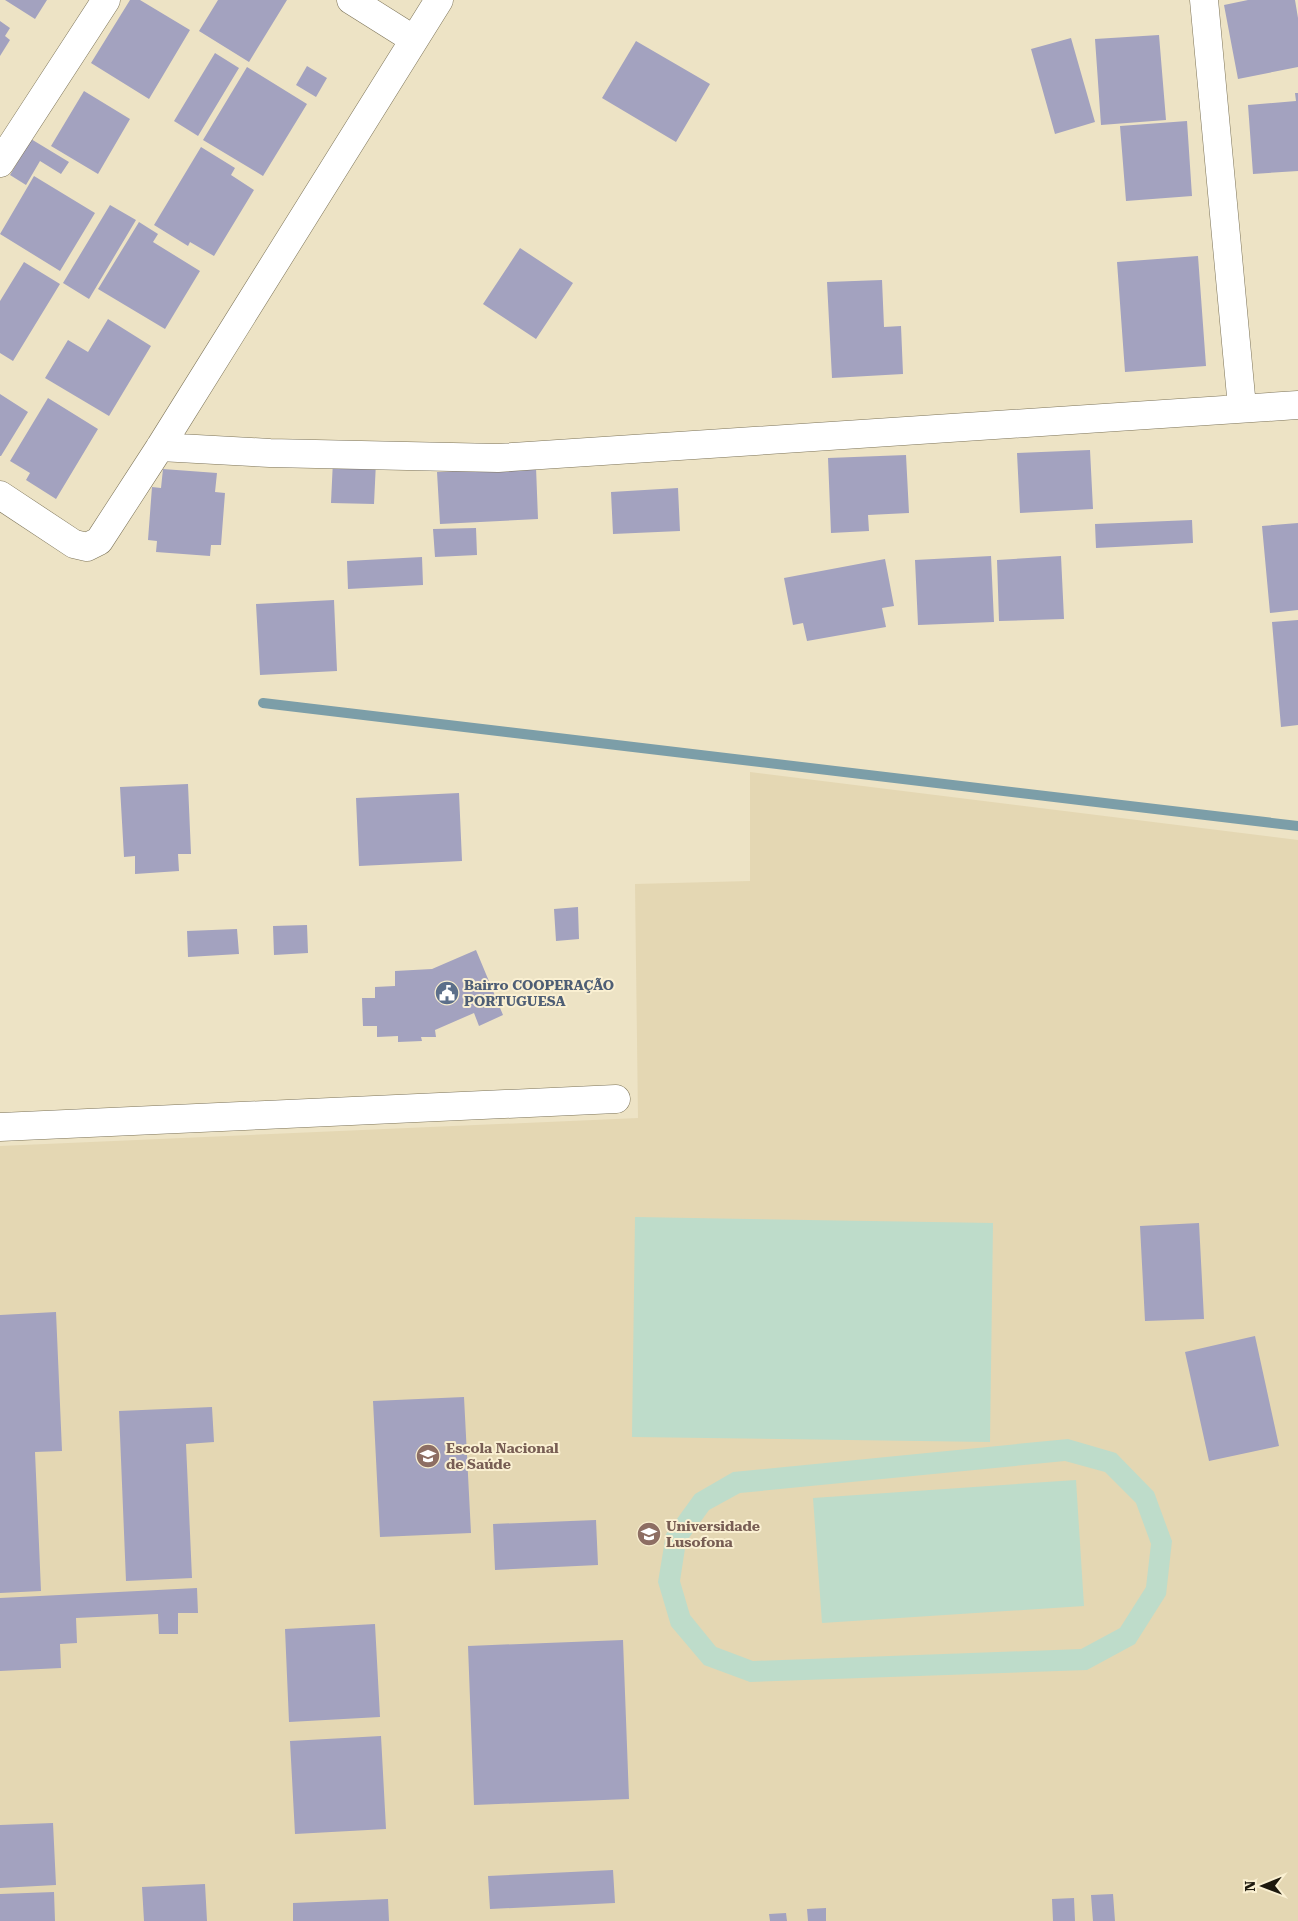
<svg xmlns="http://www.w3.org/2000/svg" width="1298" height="1921" viewBox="0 0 1298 1921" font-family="'Roboto Serif',serif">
  <rect width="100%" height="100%" fill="#ede3c5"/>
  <path fill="#e4d7b3" d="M 750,772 L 1298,840 L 1298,1921 L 0,1921 L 0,1146 L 638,1118 L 635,884 L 750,881 Z"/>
  <path fill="#bedcca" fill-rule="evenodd" d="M 635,1217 L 993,1223 L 990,1442 L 632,1437 Z
    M 1068,1439 L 1116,1453 L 1154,1492 L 1172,1541 L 1166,1595 L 1135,1644 L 1087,1670 L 750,1682 L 704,1665 L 671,1626 L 658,1582 L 666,1534 L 695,1494 L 733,1472 ZM 1065,1461 L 1105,1472 L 1136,1503 L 1151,1544 L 1146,1587 L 1120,1628 L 1081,1649 L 753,1661 L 716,1647 L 690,1615 L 680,1581 L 686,1542 L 709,1510 L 740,1493 Z
    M 1076,1480 L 1084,1606 L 822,1623 L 813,1498 Z"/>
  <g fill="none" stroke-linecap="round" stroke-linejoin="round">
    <path stroke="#7c9ea8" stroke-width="10" d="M 263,703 L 1298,826"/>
  </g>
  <path fill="#a3a2bf" d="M 5,0 L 47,0 L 35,19 Z
    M 130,0 L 140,0 L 190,30 L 149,99 L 91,63 Z
    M 218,0 L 287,0 L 249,62 L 199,31 Z
    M 1248,0 L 1295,0 L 1298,18 L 1298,67 L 1238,79 L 1224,5 Z
    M 0,21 L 10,28 L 5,36 L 10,40 L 0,56 Z
    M 1159,35 L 1166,120 L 1101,125 L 1095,39 Z
    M 1071,38 L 1095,122 L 1055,134 L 1031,49 Z
    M 636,41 L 710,84 L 676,142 L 602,98 Z
    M 215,53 L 239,68 L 198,136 L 174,121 Z
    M 307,66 L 327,78 L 316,97 L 296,85 Z
    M 247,67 L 307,104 L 263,176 L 203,140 Z
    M 84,91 L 130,119 L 98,174 L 51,146 Z
    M 1295,93 L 1298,93 L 1298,171 L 1253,174 L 1248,105 L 1296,101 Z
    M 1187,121 L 1192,196 L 1126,201 L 1120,126 Z
    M 31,139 L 69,162 L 61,174 L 40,161 L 26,185 L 10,175 Z
    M 201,147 L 235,168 L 231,175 L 254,190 L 214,256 L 190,242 L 188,246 L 154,225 Z
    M 34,176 L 95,213 L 60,271 L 0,234 Z
    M 110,205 L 136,220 L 89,299 L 63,283 Z
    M 139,222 L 158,234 L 153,242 L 200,271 L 165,329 L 98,289 Z
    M 520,248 L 573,283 L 536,339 L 483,304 Z
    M 1198,256 L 1206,366 L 1125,372 L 1117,262 Z
    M 24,262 L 60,284 L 13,361 L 0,353 L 0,301 Z
    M 882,280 L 884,327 L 901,326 L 903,374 L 832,378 L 827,282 Z
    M 108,319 L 151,346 L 109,416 L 45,378 L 68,340 L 88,352 Z
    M 0,394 L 28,412 L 1,456 L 0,456 Z
    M 48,398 L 98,429 L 56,499 L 26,480 L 30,473 L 10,461 Z
    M 1090,450 L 1093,509 L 1020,513 L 1017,453 Z
    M 906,455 L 909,513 L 868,515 L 869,531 L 831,533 L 828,458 Z
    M 333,460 L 376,462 L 374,504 L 331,503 Z
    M 536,467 L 538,519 L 440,524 L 437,472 Z
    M 163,469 L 217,473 L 215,492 L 225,493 L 221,545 L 211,545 L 210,556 L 156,552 L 157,541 L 148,540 L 152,487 L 161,488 Z
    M 678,488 L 680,531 L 613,534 L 611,492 Z
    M 1192,520 L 1193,543 L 1096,548 L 1095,524 Z
    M 1298,523 L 1298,610 L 1270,613 L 1262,526 Z
    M 476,528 L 477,555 L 435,557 L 433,529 Z
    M 991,556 L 994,622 L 918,625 L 915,560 Z
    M 1061,556 L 1064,619 L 999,621 L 997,560 Z
    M 422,557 L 423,585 L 348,589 L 347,561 Z
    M 885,559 L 894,606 L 882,608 L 886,627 L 807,641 L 803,623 L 793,625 L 784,578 Z
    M 334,600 L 337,671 L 260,675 L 256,604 Z
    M 1298,620 L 1298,725 L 1281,727 L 1272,622 Z
    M 188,784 L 191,854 L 178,854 L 179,871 L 135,874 L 135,856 L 124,857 L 120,787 Z
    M 459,793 L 462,861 L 359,866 L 356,798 Z
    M 578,907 L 579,939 L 556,941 L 554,909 Z
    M 307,925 L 308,953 L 274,955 L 273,926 Z
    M 237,929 L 239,954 L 188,957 L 187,931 Z
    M 476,950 L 503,1015 L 479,1026 L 474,1013 L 435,1030 L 436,1037 L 421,1037 L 422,1041 L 398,1042 L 398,1036 L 377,1037 L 377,1026 L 363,1026 L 362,998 L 375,998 L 375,987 L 395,986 L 395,971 L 432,969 Z
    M 1199,1223 L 1204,1319 L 1145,1321 L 1140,1226 Z
    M 56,1312 L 62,1451 L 35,1452 L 41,1591 L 0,1593 L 0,1315 Z
    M 1255,1336 L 1279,1446 L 1209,1461 L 1185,1352 Z
    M 464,1397 L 471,1533 L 380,1537 L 373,1401 Z
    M 212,1407 L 214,1442 L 186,1444 L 192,1578 L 126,1581 L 119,1411 Z
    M 596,1520 L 598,1565 L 495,1570 L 493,1524 Z
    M 197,1588 L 198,1613 L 178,1613 L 178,1634 L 159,1634 L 158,1614 L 76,1618 L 77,1643 L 60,1644 L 61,1668 L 0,1671 L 0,1598 Z
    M 375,1624 L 380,1717 L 289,1722 L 285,1629 Z
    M 623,1640 L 629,1799 L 474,1805 L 468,1646 Z
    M 381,1736 L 386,1829 L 295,1834 L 290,1741 Z
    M 53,1823 L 56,1885 L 0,1888 L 0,1825 Z
    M 613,1870 L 615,1903 L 490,1909 L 488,1876 Z
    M 205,1884 L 207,1921 L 144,1921 L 142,1887 Z
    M 54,1892 L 55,1921 L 0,1921 L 0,1894 Z
    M 1113,1894 L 1115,1921 L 1093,1921 L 1091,1895 Z
    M 1074,1898 L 1075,1921 L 1053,1921 L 1052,1899 Z
    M 388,1899 L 389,1921 L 293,1921 L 293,1903 Z
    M 826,1908 L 826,1921 L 808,1921 L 807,1909 Z
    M 786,1913 L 787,1921 L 770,1921 L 769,1914 Z"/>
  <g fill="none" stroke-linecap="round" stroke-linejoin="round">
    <g stroke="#7c7358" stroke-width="29">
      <path id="minor" d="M 351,0 L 413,39
        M 1204,0 L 1242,407
        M 0,163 L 106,0
        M 160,447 L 270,453 L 498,458 L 1298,405
        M 0,495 L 74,544 L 87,547 L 99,541 L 160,447 L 439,0
        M 0,1127 L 616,1099"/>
    </g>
    <use href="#minor" stroke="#fff" stroke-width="28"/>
  </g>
  <defs>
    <g id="civic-disc" transform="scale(1.25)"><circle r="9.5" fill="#5c6f8a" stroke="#faf0d2"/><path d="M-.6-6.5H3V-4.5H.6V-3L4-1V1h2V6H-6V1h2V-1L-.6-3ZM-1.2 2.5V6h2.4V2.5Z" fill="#fff"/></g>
    <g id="school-disc" transform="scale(1.25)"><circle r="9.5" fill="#8d6e63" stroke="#faf0d2"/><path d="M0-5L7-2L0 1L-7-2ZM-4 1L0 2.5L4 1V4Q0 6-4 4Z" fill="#fff"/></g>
    <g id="university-disc" transform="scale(1.25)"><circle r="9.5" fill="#8d6e63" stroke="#faf0d2"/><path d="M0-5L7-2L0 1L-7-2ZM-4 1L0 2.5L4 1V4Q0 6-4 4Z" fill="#fff"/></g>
  </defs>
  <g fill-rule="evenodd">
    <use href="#civic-disc" x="447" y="993"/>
    <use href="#school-disc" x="428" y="1456"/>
    <use href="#university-disc" x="649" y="1534"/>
  </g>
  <g text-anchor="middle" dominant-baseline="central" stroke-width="4" stroke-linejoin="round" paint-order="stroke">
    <g font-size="14" font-weight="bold" fill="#4e5e75" stroke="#faf0d2" text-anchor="start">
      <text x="464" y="985">Bairro COOPERAÇÃO<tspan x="464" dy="16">PORTUGUESA</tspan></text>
    </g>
    <g font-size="14" font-weight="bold" fill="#785e54" stroke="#faf0d2" text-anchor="start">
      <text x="446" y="1448">Escola Nacional<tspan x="446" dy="16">de Saúde</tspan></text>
      <text x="666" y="1526">Universidade<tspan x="666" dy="16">Lusofona</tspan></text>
    </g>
  </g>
  <g transform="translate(1263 1886) rotate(269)" stroke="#faf0d2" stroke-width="4" paint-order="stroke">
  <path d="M0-4L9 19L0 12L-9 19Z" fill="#1d190e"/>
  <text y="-8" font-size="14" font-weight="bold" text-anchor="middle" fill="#1d190e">N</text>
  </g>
</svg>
